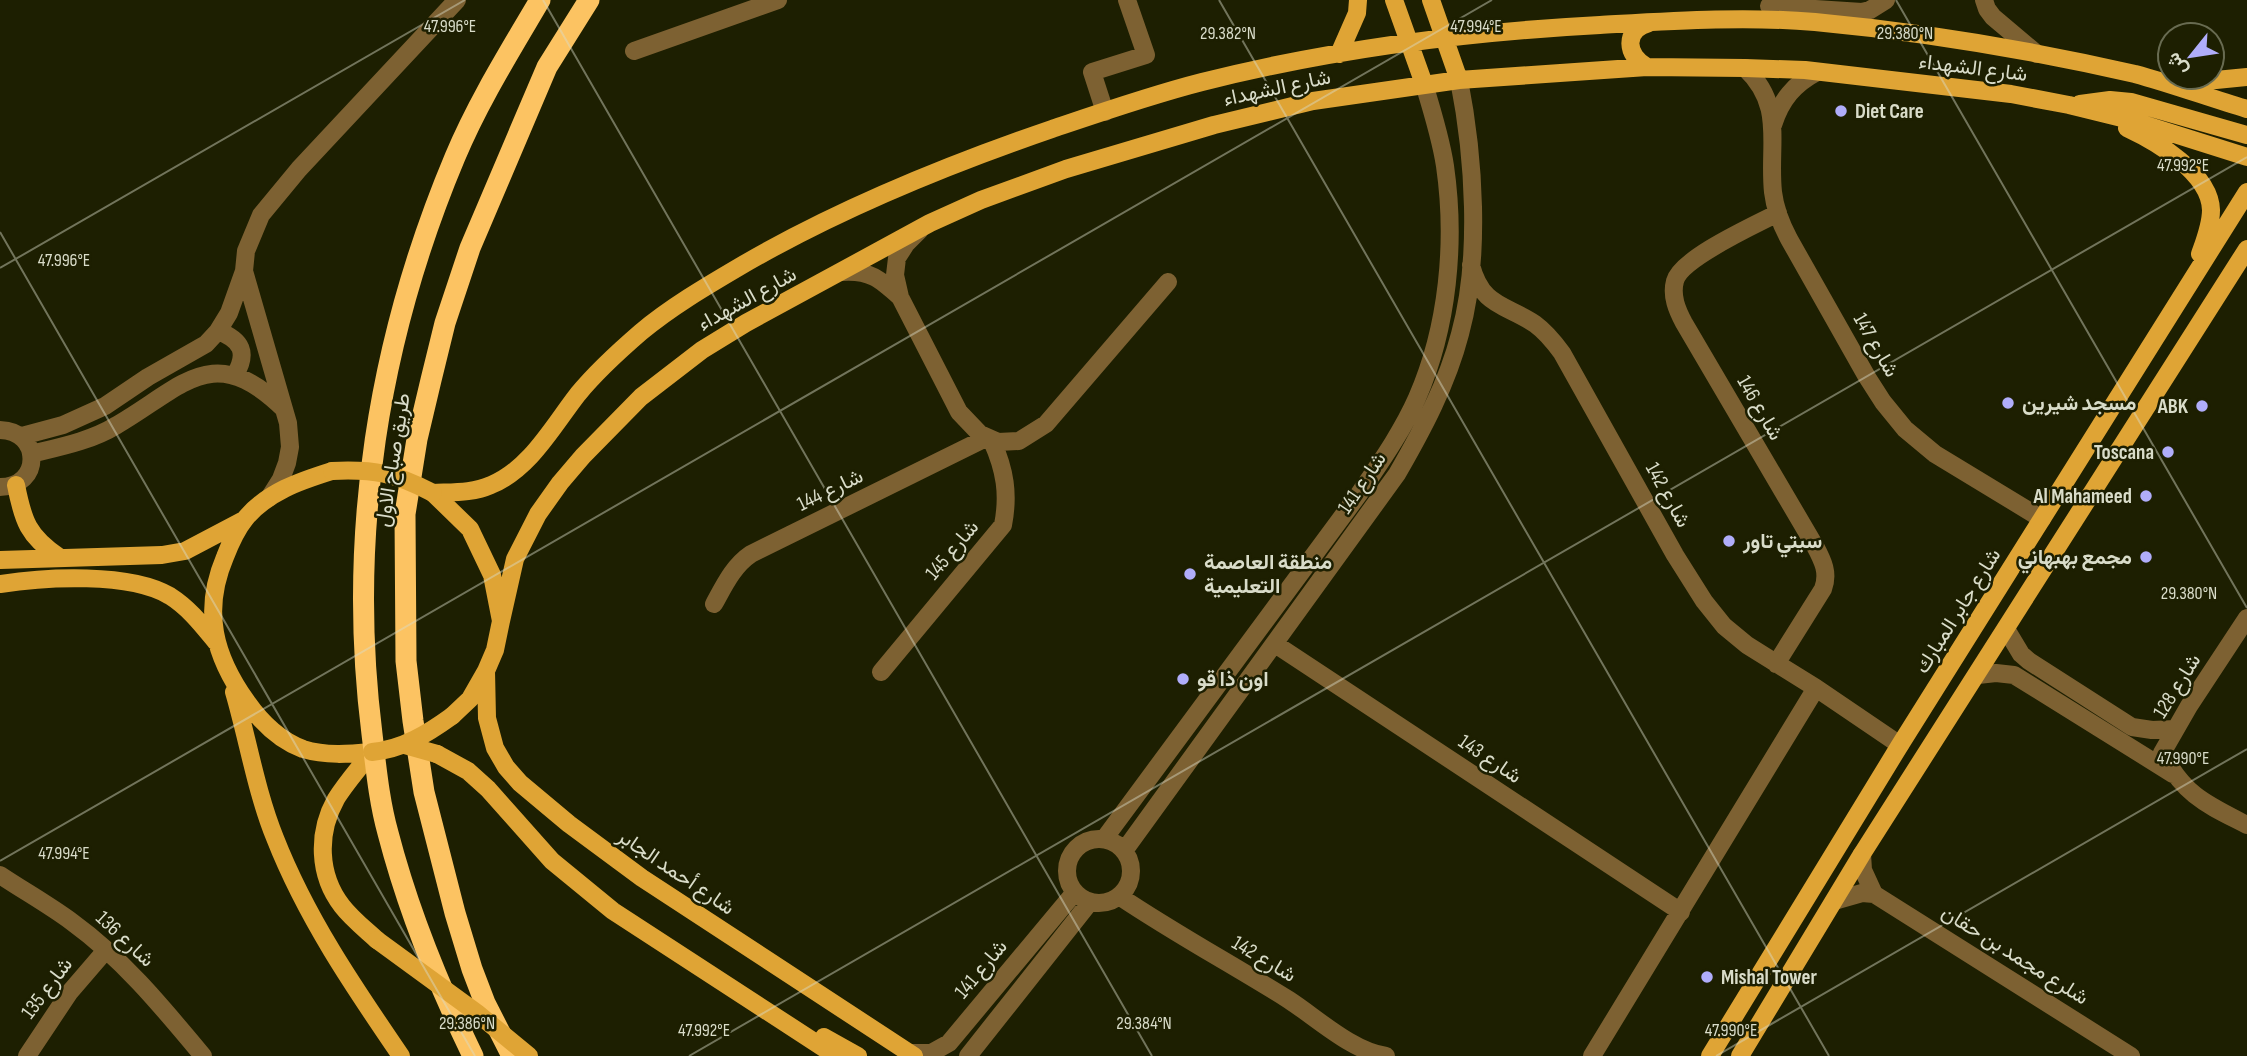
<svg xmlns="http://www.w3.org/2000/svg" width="2247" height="1056" viewBox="0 0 2247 1056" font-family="'Sofia Sans Condensed',Vazirmatn,sans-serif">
  <rect width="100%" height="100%" fill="#1d1f01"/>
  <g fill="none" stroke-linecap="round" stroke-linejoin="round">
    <path stroke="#7d6132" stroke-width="18" d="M 1984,0 L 1987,9 L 1993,17 L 2037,54
      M 1769,6 L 1862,12 L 1870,10 L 1886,0
      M 634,51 L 778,0
      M 1745,68 C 1785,106 1768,144 1773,192 C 1775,209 1781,224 1789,239 L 1867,377 L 1883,402 L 1905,429 L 1935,454 L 2042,519
      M 1105,112 L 1092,72 L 1146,55 L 1127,0
      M 1773,125 C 1781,100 1794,84 1817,72
      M 920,230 L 906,244 L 897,258 L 895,275 L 900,297 L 959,412 L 980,434 L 998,442 L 1019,441 L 1046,424 L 1168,282
      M 1471,265 C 1482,307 1505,304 1535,324 C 1546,332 1554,342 1562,353 L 1675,555 L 1704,601 L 1724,626 L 1747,645 L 1816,688 L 1900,745
      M 842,272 C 870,270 880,279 900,297
      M 218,331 C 242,340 248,353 235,375
      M 0,430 C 42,431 42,487 0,487
      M 22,436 L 63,425 L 105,406 L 148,377 L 206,344 L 218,331 L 229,313 L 244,271
      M 31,454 C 60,447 91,441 117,425 C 184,386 213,340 284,409
      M 269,498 L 281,479 L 287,463 L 290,447 L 288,423 L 244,271 L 246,251 L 261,215 L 299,169 L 457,0
      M 714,604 C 724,586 733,566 751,554 L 986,438
      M 2247,618 L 2189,706 L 2162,753 C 2185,796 2206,804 2247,825
      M 2006,629 L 2021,654 L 2029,661 L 2132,727 L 2152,730 L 2176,729
      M 1275,644 L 1681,912
      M 1776,664 L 1823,589 C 1829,573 1823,561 1815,546 L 1684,323 C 1677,310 1671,296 1675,281 C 1681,258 1755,225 1778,213
      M 881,672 L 1003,525 C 1009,494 1005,470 992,441
      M 1978,675 L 1996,673 L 2014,675 L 2173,774
      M 1104,839 L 1359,494 C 1380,463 1402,432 1417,398 C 1448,327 1456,242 1445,166 C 1441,139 1432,110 1424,84
      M1067 871a32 32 0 1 1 64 0a32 32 0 1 1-64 0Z
      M 1124,851 L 1397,474 C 1423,429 1447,384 1460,334 C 1481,258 1474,156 1459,80
      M 0,875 C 24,891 49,905 72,922 C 123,959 163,1008 203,1056
      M 1874,894 L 2131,1056
      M 1119,896 C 1174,933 1233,965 1289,1000 C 1318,1019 1352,1051 1386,1056
      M 1834,901 L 1862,893 L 1874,894 L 1863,870 L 1862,854
      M 910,1053 L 931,1053 L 949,1043 L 1075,892
      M 27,1056 L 69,993 L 106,950
      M 968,1056 L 1090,902
      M 1592,1056 L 1816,688"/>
    <path stroke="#dfa435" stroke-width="18" d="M 1394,0 L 1424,84
      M 1431,0 L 1459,80
      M 1339,54 L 1357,13 L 1358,0
      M 1647,67 C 1626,56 1623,30 1649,23
      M 2170,78 L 2216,80 L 2247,77
      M 2080,104 L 2110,100 L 2131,102 L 2247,135
      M 2127,128 C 2157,142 2210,173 2211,210 C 2211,225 2205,240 2200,254
      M 332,471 C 300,481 267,492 245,519 C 236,530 230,544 225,557 C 202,611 214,656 247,702 C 261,722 279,740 303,749 C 326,756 349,754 372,752
      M 16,485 C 23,521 28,536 59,557
      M 433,493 C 453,492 473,493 491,485 C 530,469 553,426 578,394 C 596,372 619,351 641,332 C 671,307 705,287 739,267 C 838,209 944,166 1052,129 C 1102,112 1151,95 1202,82 C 1332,49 1466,32 1600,25 C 1671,21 1744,16 1815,22 C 1922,32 2030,50 2135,74 C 2172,84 2210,98 2247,109
      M 433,493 L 470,529 L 492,575 L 501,621 L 495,650 L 486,671 L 470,699 L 452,716
      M 0,560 L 162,555 L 185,551 L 242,521
      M 0,584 C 45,577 130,572 170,596 C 189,608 202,625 216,642
      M 501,621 L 515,559 L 538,514 L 560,483 L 583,456 L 641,397 L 702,350 L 746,323 L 930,223 L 981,200 L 1066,169 L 1214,125 L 1313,101 L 1459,80 L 1647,67 L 1745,68 L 1805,70 L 2011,94 L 2069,105 L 2130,120 L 2247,157
      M 486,671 L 487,718 L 495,748 L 506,767 L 520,783 L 569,824 L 642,878 L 914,1056
      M 234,692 C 248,740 256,791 275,838 C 306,917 353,986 401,1056
      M 372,752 C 360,767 346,783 336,799 C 317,833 318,875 342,906 C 352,919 365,929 377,940
      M 437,754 L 468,771 L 488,789 L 552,861 L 613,911 L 836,1056
      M 824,1037 L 858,1056
      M 1710,1056 L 1900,745 L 2247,192
      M 1740,1056 L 1862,854 L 2247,249"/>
    <path stroke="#fcc362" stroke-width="21" d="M 473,1056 C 438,984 408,910 388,833 C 379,801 376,767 372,734 C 347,536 378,340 455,157 C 478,102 510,51 540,0
      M 512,1056 L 485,1003 L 472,969 L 455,913 L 424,792 L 413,721 L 406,661 L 405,514 L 417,439 L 431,380 L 445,323 L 470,248 L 547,67 L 589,0"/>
    <path stroke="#dfa435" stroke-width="18" d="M 332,471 C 374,469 395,473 433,493
      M 405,745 L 437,754
      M 372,752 C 403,749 427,734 452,716
      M 377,940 L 477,1013 L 529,1056"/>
  </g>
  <path fill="none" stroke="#d9dcc9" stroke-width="2" stroke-opacity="0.45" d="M 543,0 L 1152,1056M 1219,0 L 1829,1056M 1896,0 L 2247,608M 0,232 L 475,1056M 0,268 L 465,0M 0,861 L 1492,0M 689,1056 L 2247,157M 1716,1056 L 2247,749"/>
  <g fill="#b0adfa" stroke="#1d1f01" stroke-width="2.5">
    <circle cx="1841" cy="111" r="7"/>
    <circle cx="2008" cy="403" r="7"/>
    <circle cx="2202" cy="406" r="7"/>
    <circle cx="2168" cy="452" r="7"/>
    <circle cx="2146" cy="496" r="7"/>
    <circle cx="1729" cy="541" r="7"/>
    <circle cx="2146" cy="557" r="7"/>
    <circle cx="1190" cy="574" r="7"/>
    <circle cx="1183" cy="679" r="7"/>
    <circle cx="1707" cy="977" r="7"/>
  </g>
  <g text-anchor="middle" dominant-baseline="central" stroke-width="5" stroke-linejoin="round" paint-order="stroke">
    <g font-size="21" fill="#d9dcc9" stroke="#1d1f01">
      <text transform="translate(1973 68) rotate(7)">شارع الشهداء</text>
      <text transform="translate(1277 88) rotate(-12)">شارع الشهداء</text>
      <text transform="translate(747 299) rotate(-29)">شارع الشهداء</text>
      <text transform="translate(1876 345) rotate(60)">شارع 147</text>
      <text transform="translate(1760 408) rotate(60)">شارع 146</text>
      <text transform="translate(393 460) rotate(-81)">طريق صباح الاول</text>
      <text transform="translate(1362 483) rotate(-56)">شارع 141</text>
      <text transform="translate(830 490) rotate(-26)">شارع 144</text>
      <text transform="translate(1668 495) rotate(61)">شارع 142</text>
      <text transform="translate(952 550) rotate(-50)">شارع 145</text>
      <text transform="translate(1958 611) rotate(-58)">شارع جابر المبارك</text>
      <text transform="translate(2177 686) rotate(-58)">شارع 128</text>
      <text transform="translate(1490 759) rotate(34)">شارع 143</text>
      <text transform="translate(676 872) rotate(34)">شارع أحمد الجابر</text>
      <text transform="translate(125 939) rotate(43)">شارع 136</text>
      <text transform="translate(2015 955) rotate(32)">شلرع مجمد بن حقان</text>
      <text transform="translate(1264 959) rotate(31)">شارع 142</text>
      <text transform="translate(981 969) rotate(-50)">شارع 141</text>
      <text transform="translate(47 988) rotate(-53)">شارع 135</text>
    </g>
    <g font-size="21" font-weight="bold" fill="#d9dcc9" stroke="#1d1f01" text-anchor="start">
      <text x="1855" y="111">Diet Care</text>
      <text x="2022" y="403">مسجد شيرين</text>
      <text x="2188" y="406" text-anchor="end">ABK</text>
      <text x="2154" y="452" text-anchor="end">Toscana</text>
      <text x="2132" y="496" text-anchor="end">Al Mahameed</text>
      <text x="1743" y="541">سيتي تاور</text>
      <text x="2132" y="557" text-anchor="end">مجمع بهبهاني</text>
      <text x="1204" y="562">منطقة العاصمة<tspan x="1204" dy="24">التعليمية</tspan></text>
      <text x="1197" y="679">اون ذا قو</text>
      <text x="1721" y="977">Mishal Tower</text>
    </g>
  </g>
  <g font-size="18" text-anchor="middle" fill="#d9dcc9" stroke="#1d1f01" stroke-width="5" stroke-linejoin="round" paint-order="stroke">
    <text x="450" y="32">47.996°E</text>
    <text x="1476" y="32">47.994°E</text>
    <text x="1905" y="39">29.380°N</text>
    <text x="1228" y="39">29.382°N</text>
    <text x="2183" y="171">47.992°E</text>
    <text x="64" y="266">47.996°E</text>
    <text x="2189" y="599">29.380°N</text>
    <text x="2183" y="764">47.990°E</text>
    <text x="64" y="859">47.994°E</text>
    <text x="467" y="1029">29.386°N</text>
    <text x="1144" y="1029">29.384°N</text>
    <text x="704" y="1036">47.992°E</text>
    <text x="1731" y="1036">47.990°E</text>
  </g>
  <g transform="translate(2191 56) rotate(240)"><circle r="33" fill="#1d1f01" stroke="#686b51" stroke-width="2"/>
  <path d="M0-5L12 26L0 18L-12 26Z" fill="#b0adfa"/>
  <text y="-10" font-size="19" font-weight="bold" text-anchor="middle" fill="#d9dcc9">ش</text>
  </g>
</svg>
